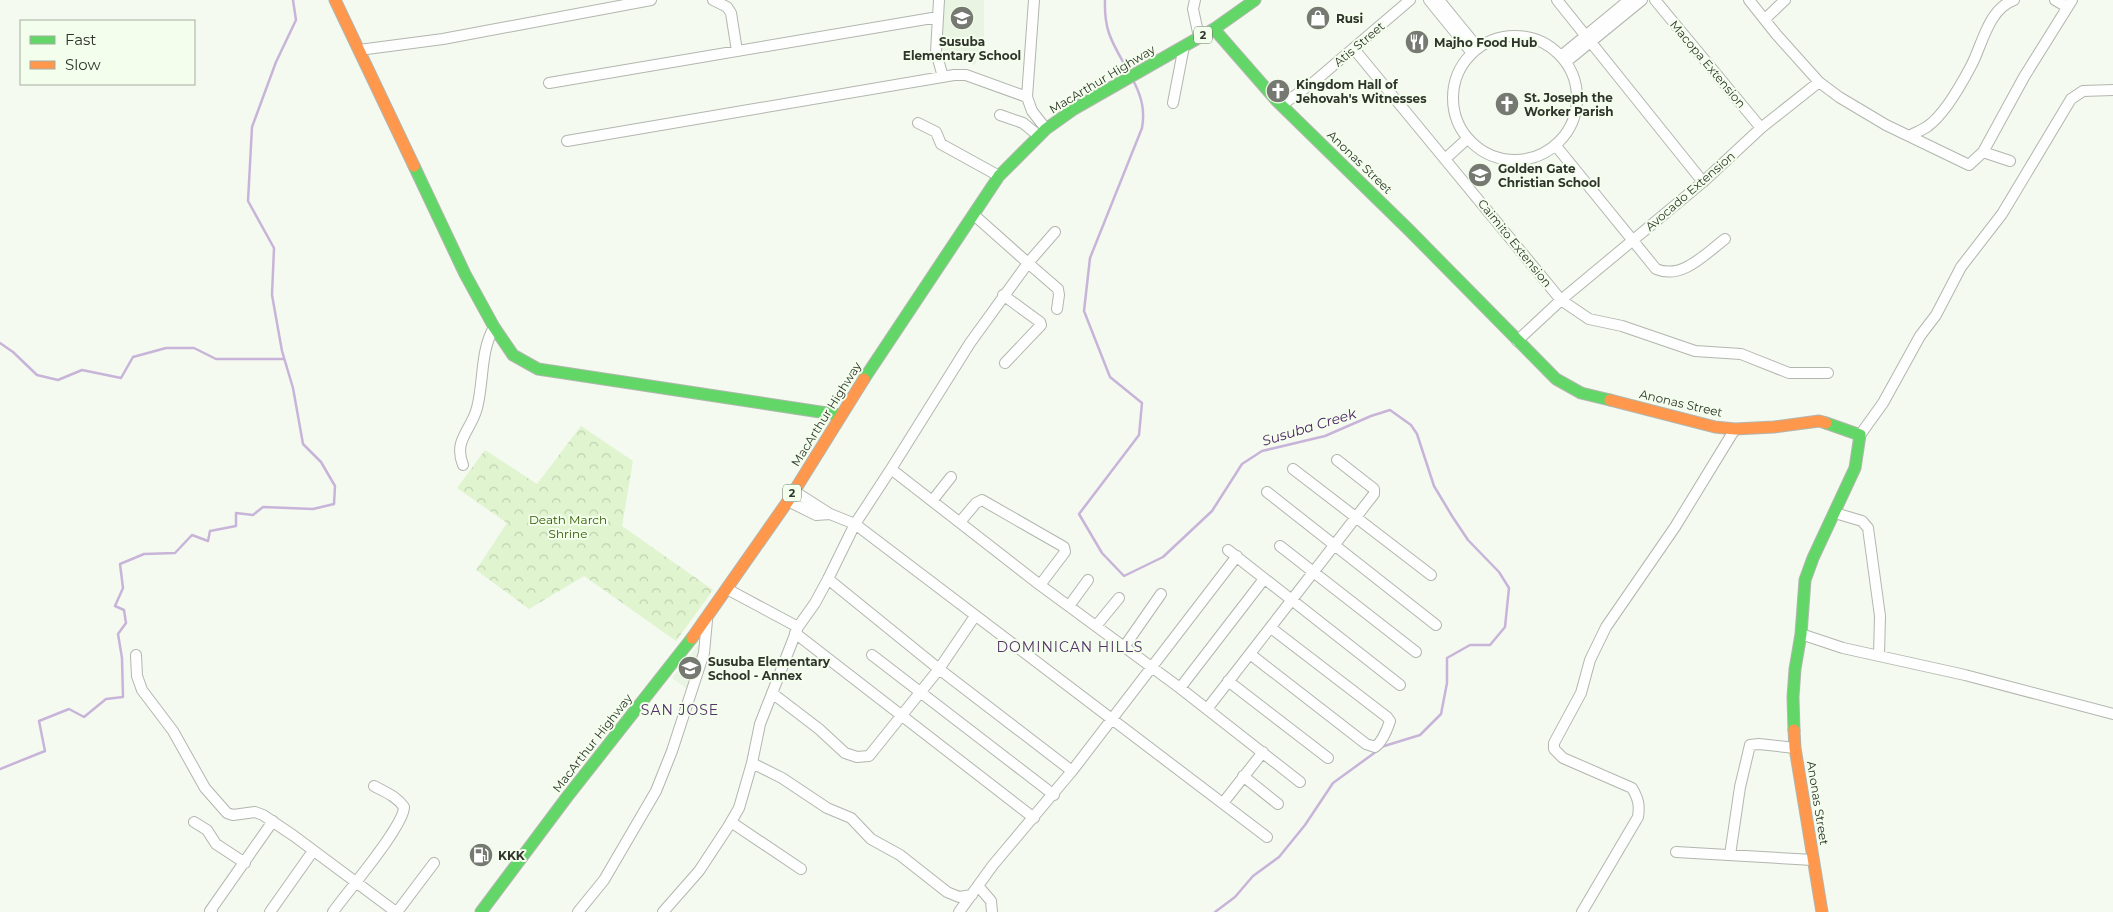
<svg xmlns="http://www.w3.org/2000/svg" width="2113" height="912" viewBox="0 0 2113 912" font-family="Montserrat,sans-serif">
  <defs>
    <pattern id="park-crowns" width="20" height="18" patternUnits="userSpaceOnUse" patternTransform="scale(1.25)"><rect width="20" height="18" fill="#dff4cf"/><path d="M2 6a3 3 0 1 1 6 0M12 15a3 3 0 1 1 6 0" fill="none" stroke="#c0d2b2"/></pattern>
  </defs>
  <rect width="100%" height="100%" fill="#f4faf0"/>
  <path fill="#e9f4e2" d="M 940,0 L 984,0 L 984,37 L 975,65 L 939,55 Z
    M 699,644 L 705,648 L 690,691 L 672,678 Z"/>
  <path fill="url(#park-crowns)" d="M 581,426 L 633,461 L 622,526 L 713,590 L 676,641 L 584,576 L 529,609 L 476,570 L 507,523 L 457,488 L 485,450 L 537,484 Z"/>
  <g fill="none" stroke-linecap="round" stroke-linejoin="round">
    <path stroke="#c9b4d9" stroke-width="2.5" d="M 1105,0 C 1104,33 1113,43 1128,71
      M 1134,82 C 1142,98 1145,111 1142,128 L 1090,258 L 1084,311 L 1110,377 L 1142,403 L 1139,435 L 1079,514 L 1102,553 L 1124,576 L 1163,557 L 1212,511 L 1242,464 L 1262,451 L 1325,436 L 1371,416 L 1390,410 L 1411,425 L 1417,434 L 1434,486 L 1452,516 L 1468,540 L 1499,572 L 1509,588 L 1505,627 L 1490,645 L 1470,645 L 1447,658 L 1447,683 L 1441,714 L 1420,735 L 1381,747
      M 0,343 L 13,352 L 37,375 L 58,380 L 82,370 L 121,378 L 133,357 L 166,348 L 194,348 L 216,359 L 284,359
      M 0,769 L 45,751 L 39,721 L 69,709 L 84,717 L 106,699 L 123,697 L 122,658 L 118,634 L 126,623 L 124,610 L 115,606 L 123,588 L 120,564 L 144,554 L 175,553 L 192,535 L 208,541 L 210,531 L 236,526 L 236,513 L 253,515 L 263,507 L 313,509 L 334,504 L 335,486 L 321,462 L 303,444 L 293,388 L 282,351 L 272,295 L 274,248 L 248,201 L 252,127 L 276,62 L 296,20 L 293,0
      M 1215,912 L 1235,897 L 1253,876 L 1279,857 L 1305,825 L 1333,783 L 1377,751"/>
    <g stroke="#b2b6af" stroke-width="12">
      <path id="street" d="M 713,0 L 727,7 L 731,13 L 737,51
        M 939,0 L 936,52 L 943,77
        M 1034,0 L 1027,97 L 1032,111 L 1046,129
        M 1195,0 L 1193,9 L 1199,37
        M 1429,0 L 1472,53
        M 1439,0 L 1478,48
        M 1557,0 L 1703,182
        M 1655,0 L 1761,128
        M 1749,0 L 1776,34 L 1819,82 L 1839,97 L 1886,125 L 1969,165 L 1983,152 L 2024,77 L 2072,0
        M 2055,0 L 2067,7
        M 1765,19 L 1785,0
        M1453 98a62 62 0 1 1 124 0a62 62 0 1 1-124 0Z
        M 1354,49 L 1561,300 L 1589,319 L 1622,326 L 1695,351 L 1741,354 L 1789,373 L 1828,373
        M 359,50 L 443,39 L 651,0
        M 1561,56 L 1629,0
        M 1566,62 L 1642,0
        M 549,83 L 938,17
        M 1173,103 L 1184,46
        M 1282,105 L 1315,81 L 1410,0
        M 1000,115 L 1023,123 L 1039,136
        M 918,123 L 936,132 L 941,144 L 999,176
        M 1911,135 C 1916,132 1923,130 1928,126 C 1945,114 1961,85 1971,66 C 1982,46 1988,9 2014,0
        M 567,141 L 954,75 L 966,75 L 1027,97
        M 1556,146 L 1656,269 C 1682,280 1705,254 1725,239
        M 1983,152 L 2010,161
        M 1445,159 L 1467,139
        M 974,215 L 1028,263 L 1055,232
        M 1003,295 L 1040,322 L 1041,325 L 1005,363
        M 1517,341 L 1561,300 L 1703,182 L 1761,128 L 1819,82
        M 1860,435 L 1883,403 L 1920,336 L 1936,315 L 1961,267 L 2002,214 L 2071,99 L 2083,91 L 2113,90
        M 463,465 C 453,440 471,431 477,408 C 484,381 480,352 494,327
        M 891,469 L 1040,585 L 1180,688 L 1300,782
        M 1293,469 L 1431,575
        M 794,491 L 830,514 L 855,524 L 1267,837
        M 1267,492 L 1436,625
        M 788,501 L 816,515 L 830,514
        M 932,501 L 951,477
        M 1835,513 L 1862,521 L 1868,528 L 1880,616 L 1879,656
        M 960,522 L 976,503 L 982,500 L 1064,547 L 1065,552 L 1040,585
        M 1280,546 L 1416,652
        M 1228,550 L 1400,685
        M 828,579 L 939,669 L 1072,771
        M 727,589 L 798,627
        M 1069,606 L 1088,580
        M 1096,626 L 1119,598
        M 795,633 L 1034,818
        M 1801,634 L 1843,648 L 1965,675 L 2113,714
        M 1124,647 L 1161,594
        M 1250,654 L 1366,744 L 1375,747 C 1382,742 1387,730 1390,721 L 1387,717 L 1271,628
        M 136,655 L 137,676 L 142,690 L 173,731 L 205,788 L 227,813 L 233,815 L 255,812 L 263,815 L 294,836 L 396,912
        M 872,655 L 1054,795
        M 1228,681 L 1328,758
        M 1180,688 L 1264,579
        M 772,693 L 819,729 L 845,753 L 857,757 L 869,756 L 939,669 L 975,616
        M 1207,709 L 1374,494 L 1374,489 L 1337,460
        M 1243,776 L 1278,804
        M 1223,803 L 1263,752
        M 194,822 L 207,830 L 216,844 L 245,863
        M 731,822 L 801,869
        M 1676,852 L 1813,860
        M 1730,855 L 1740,787 L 1750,745 L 1759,744 L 1795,748
        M 979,887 L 991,901 L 992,912
        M 972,895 L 959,897 L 947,892 L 900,855 L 871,839 L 851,818 L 827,808 L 782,778 L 752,763 L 760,724 L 798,627 L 815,603 L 828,579 L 855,524 L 891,469 L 970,343 L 1028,263 L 1058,289 L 1059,295 L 1057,309
        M 212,912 L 210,911 L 273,821
        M 270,912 L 313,851
        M 333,912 C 347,892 404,826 404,807 C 396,796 385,792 374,786
        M 397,912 L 434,863
        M 578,912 L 604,880 L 656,791 L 672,751 L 704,653 L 707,620
        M 663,912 L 699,871 L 728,827 L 739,808 L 752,763
        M 959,912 L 993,865 L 1072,771 L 1237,556
        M 1582,912 L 1638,817 C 1640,805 1638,798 1632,788 L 1563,758 L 1554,749 L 1554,743 L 1581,693 L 1590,660 L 1606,627 L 1675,527 L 1735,429"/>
    </g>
    <g stroke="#b2b6af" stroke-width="13">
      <path id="fast" d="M 1214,29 L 1276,100 L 1409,230 L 1556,379 L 1581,393 L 1610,400
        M 414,166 L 465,274 L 494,327 L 513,355 L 538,369 L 840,415
        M 864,379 L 999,176 L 1046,129 L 1074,109 L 1214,29 L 1255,0
        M 1794,730 L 1793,697 L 1795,669 L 1801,634 L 1805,580 L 1813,558 L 1855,468 L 1860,435 L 1826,423
        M 481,912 L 567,797 L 692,638"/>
    </g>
    <g stroke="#b2b6af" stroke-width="13">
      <path id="slow" d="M 335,0 L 414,166
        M 1610,400 L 1715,427 L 1735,429 L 1774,427 L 1819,421 L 1826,423
        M 692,638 L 788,501 L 864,379
        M 1794,730 L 1795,748 L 1822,912"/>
    </g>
    <use href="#street" stroke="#fdfefd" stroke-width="10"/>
    <use href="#fast" stroke="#63d668" stroke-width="11"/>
    <use href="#slow" stroke="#ff974d" stroke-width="11"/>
  </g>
  <defs>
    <g id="school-disc" transform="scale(1.25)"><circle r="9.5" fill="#757971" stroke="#f3feec"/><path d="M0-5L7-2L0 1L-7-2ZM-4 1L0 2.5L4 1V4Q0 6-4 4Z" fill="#fff"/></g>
    <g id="shop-disc" transform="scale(1.25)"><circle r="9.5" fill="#757971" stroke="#f3feec"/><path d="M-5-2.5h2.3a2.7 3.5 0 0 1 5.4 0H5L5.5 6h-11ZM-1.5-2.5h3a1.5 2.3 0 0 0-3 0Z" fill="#fff"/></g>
    <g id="restaurant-disc" transform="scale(1.25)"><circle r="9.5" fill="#757971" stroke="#f3feec"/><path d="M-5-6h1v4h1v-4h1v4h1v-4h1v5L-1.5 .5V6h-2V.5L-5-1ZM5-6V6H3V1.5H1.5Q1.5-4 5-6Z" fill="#fff"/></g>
    <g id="church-disc" transform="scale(1.25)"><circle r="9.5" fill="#757971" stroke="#f3feec"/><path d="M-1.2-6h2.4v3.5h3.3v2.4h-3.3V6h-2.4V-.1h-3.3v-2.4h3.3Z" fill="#fff"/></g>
    <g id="fuel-disc" transform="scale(1.25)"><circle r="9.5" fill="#757971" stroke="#f3feec"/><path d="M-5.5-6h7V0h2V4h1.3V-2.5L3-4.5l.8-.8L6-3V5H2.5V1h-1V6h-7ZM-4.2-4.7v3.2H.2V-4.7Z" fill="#fff"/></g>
  </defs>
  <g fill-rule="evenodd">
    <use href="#school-disc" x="962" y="18"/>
    <use href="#shop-disc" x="1318" y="18"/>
    <use href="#restaurant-disc" x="1417" y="42"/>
    <use href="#church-disc" x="1278" y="91"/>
    <use href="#church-disc" x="1507" y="104"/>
    <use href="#school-disc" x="1480" y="175"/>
    <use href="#school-disc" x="690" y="668"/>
    <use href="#fuel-disc" x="481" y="855"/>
  </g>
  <g text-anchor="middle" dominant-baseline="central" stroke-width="4" stroke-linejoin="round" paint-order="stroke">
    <g fill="#f3feec" stroke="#6a7166" stroke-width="1">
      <rect x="1194" y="26.5" width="18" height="17" rx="4"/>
      <rect x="783" y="484.5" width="18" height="17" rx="4"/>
    </g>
    <g font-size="11" font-weight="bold" fill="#30342d">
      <text x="1203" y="35">2</text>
      <text x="792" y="493">2</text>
    </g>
    <g font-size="12" font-weight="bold" fill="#30342d" stroke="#f3feec" text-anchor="start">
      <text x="1336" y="18">Rusi</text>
      <text x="962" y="41" text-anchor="middle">Susuba<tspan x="962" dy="14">Elementary School</tspan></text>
      <text x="1434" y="42">Majho Food Hub</text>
      <text x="1296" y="84">Kingdom Hall of<tspan x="1296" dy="14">Jehovah's Witnesses</tspan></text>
      <text x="1524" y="97">St. Joseph the<tspan x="1524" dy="14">Worker Parish</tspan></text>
      <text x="1498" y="168">Golden Gate<tspan x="1498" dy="14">Christian School</tspan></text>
      <text x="708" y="661">Susuba Elementary<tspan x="708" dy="14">School - Annex</tspan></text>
      <text x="498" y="855">KKK</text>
    </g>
    <g font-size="12" fill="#30342d" stroke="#f3feec">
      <text transform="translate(1359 44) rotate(-40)">Atis Street</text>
      <text transform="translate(1708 64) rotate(50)">Macopa Extension</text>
      <text transform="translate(1102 79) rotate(-31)">MacArthur Highway</text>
      <text transform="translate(1360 162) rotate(44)">Anonas Street</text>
      <text transform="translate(1690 191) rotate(-41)">Avocado Extension</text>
      <text transform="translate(1515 243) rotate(51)">Caimito Extension</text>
      <text transform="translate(1681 403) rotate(13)">Anonas Street</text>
      <text transform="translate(826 414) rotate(-58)">MacArthur Highway</text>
      <text transform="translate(592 743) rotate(-52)">MacArthur Highway</text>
      <text transform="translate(1818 803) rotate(81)">Anonas Street</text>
    </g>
    <g font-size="12" fill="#335a00" stroke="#f3feec">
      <text x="568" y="519">Death March<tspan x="568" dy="14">Shrine</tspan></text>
    </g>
    <g font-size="14" font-style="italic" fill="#4d2366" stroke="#f3feec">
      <text transform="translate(1309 427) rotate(-17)">Susuba Creek</text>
    </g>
    <g font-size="14" letter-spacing="1" fill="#533169" stroke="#f3feec">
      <text x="1070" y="647">DOMINICAN HILLS</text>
      <text x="680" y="710">SAN JOSE</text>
    </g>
  </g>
  <rect x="20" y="20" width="175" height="65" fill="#f3feec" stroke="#a5ada0"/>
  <rect x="30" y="36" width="25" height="8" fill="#63d668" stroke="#a5ada0"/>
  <text x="65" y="45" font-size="15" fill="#30342d">Fast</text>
  <rect x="30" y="61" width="25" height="8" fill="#ff974d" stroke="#a5ada0"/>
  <text x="65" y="70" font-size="15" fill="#30342d">Slow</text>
</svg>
